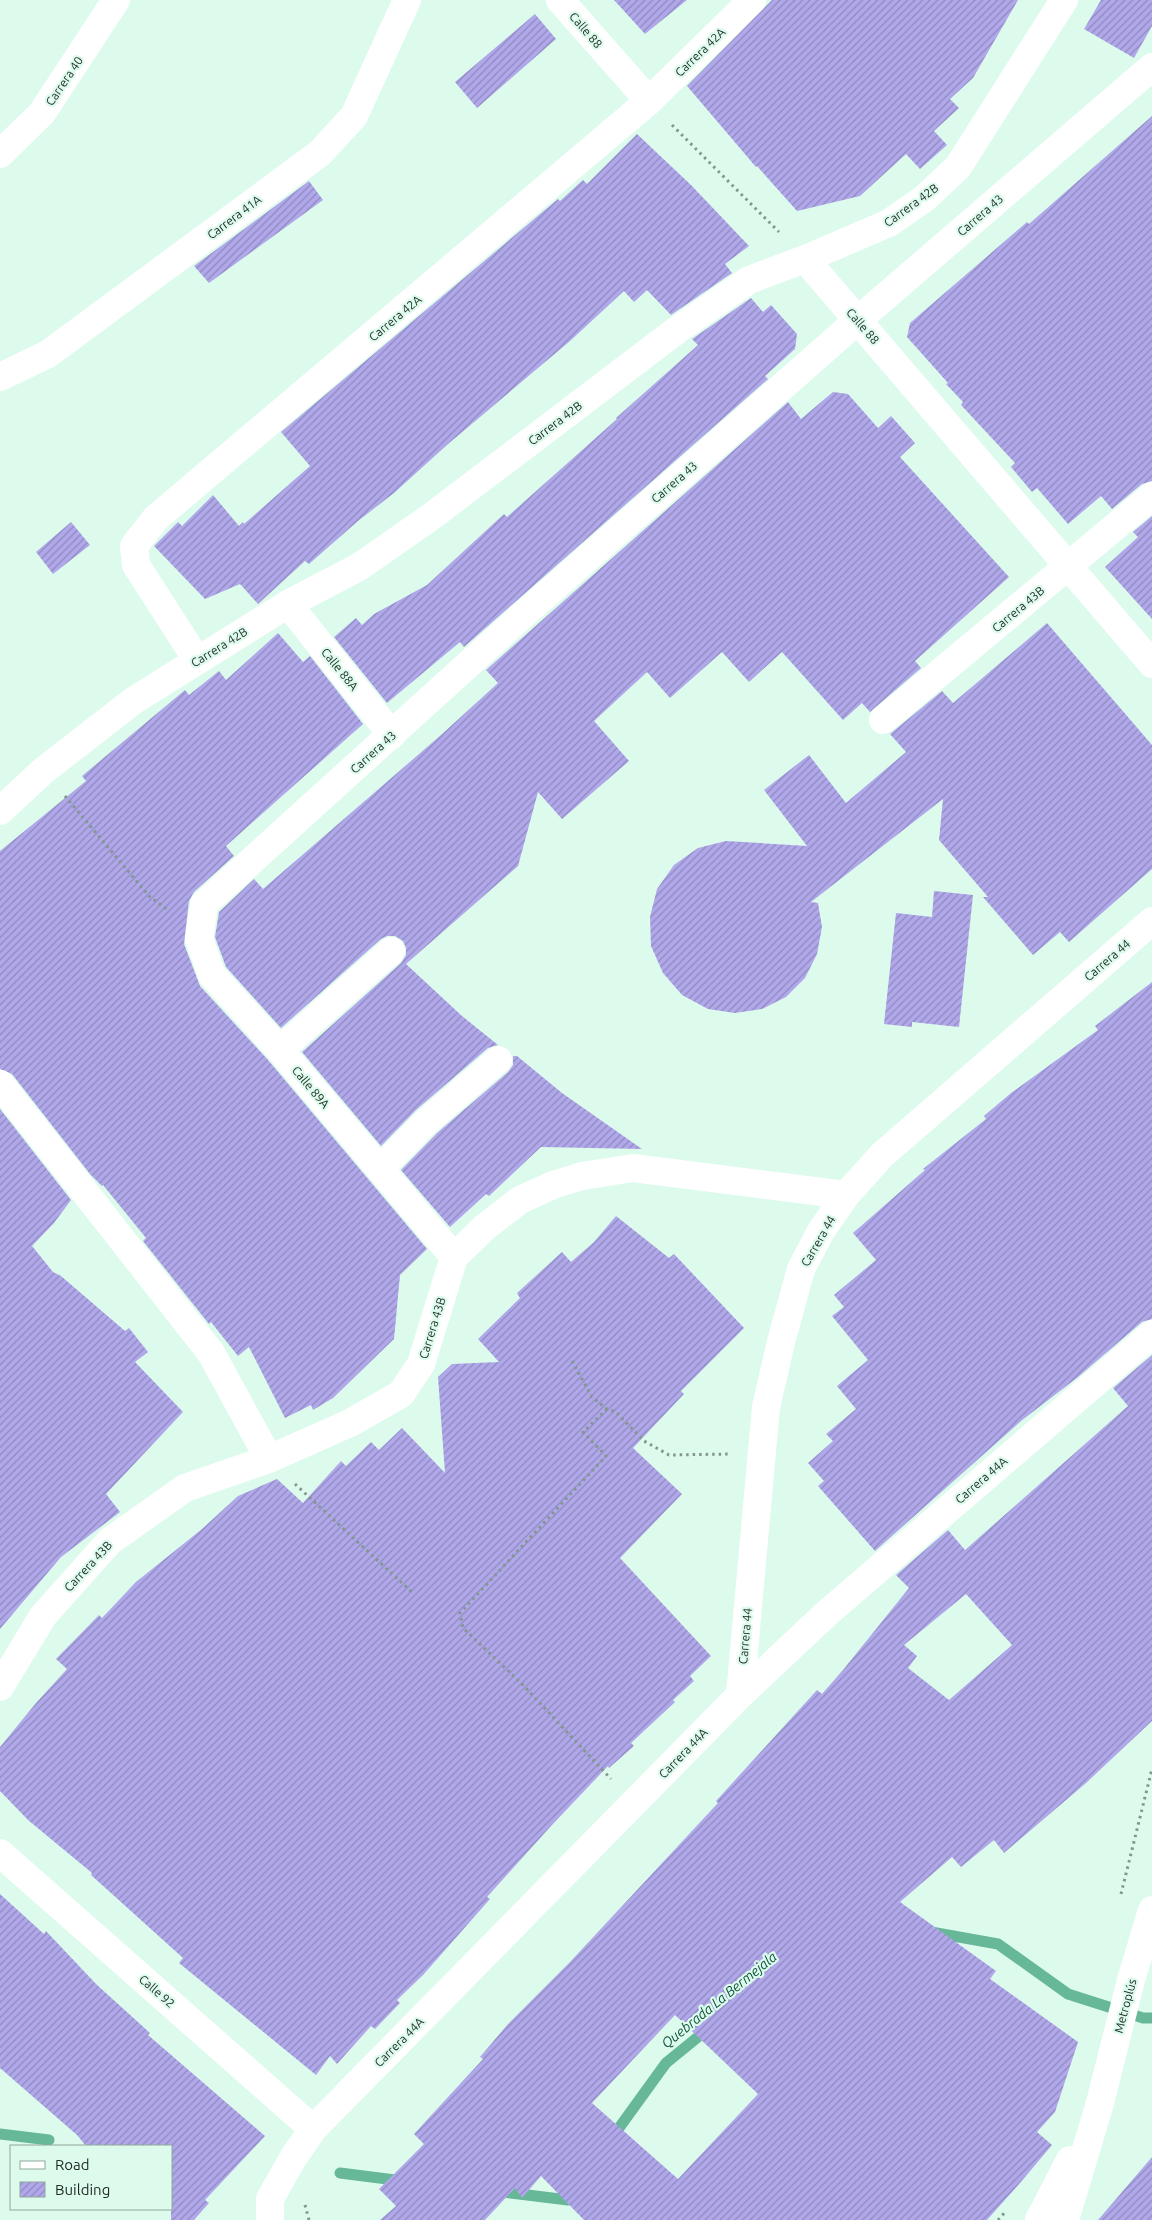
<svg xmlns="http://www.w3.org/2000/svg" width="1152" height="2220" viewBox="0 0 1152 2220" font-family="Ubuntu,sans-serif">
  <defs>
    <pattern id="building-hatch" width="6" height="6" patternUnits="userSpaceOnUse" patternTransform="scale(1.25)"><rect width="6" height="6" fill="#b0a8ea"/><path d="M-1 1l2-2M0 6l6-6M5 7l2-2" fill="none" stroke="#8f89bd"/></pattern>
  </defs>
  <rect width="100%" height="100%" fill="#ddfbed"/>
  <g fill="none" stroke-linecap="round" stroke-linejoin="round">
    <path stroke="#67b898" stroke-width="11" d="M 931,1932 L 998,1944 L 1068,1994 L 1143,2018 L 1152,2018
      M 0,2134 L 49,2140
      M 611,2139 L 666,2063 L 709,2028
      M 340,2173 L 403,2181
      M 495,2191 L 568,2200 L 574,2191"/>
  </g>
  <path fill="url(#building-hatch)" fill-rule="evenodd" d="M 614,0 L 687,0 L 645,34 Z
    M 772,0 L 1018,0 L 973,78 L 950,99 L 959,108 L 934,131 L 947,145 L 920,169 L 906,154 L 860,196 L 797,211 L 757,166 L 756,167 L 687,86 Z
    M 1101,0 L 1152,0 L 1152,26 L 1134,58 L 1084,29 Z
    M 535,14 L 556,39 L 477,108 L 455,82 Z
    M 1152,116 L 1152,481 L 1142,484 L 1112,509 L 1101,496 L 1068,524 L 1037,488 L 1032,492 L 1011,467 L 1015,463 L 961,405 L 963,402 L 946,384 L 948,383 L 907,337 L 910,323 L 1027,222 L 1029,224 Z
    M 637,134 L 691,185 L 749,246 L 725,264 L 732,273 L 671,315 L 647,290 L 634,302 L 624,291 L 570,341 L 448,444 L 394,493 L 358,521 L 309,564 L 305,561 L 258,604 L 240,584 L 205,599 L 154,546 L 178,522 L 182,526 L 213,495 L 239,526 L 243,522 L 244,524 L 310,466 L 281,432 L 558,199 L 560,201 L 583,180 L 587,184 Z
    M 309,181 L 323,200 L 209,283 L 194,266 Z
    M 751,298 L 763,312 L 771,305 L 797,334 L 795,349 L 765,376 L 768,379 L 464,647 L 460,642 L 387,703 L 334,637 L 356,618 L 362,625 L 374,614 L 427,585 L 504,514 L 507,517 L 617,419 L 616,418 L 698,345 L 692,339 Z
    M 833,392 L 848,394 L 878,428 L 891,416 L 915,443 L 900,457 L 1009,577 L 915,661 L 921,668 L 870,712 L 862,703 L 843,720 L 782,652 L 749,682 L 722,652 L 670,698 L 647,672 L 594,721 L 629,761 L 562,819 L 538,792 L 518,866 L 406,964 L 462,1016 L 498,1045 L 488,1048 L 416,1110 L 381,1146 L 302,1052 L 401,963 L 406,955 L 406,948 L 403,941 L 395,936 L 387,936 L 381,939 L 281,1028 L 226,967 L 215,937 L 219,912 L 254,879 L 263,889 L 441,735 L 498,683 L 486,670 L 788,402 L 801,419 Z
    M 1152,516 L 1152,619 L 1105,567 L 1138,537 L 1133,532 Z
    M 71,522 L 90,545 L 53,574 L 36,552 Z
    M 1047,623 L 1152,745 L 1152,869 L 1069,942 L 1060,932 L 1033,955 L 983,897 L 988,897 L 939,840 L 943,799 L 811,902 L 818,903 L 822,927 L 817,954 L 805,978 L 786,997 L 762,1009 L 735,1013 L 708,1009 L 682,995 L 663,973 L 651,946 L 650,917 L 657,889 L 674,865 L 698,848 L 726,841 L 807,846 L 764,790 L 809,755 L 846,803 L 906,752 L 890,734 L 942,691 L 953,703 Z
    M 278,633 L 303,662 L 310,656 L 363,724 L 226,846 L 234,856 L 194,892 L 189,901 L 184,944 L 200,986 L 268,1060 L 427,1249 L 400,1275 L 394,1339 L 333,1398 L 313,1410 L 311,1405 L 285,1418 L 249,1347 L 238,1356 L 211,1322 L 209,1324 L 143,1241 L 146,1238 L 103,1185 L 102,1186 L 90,1174 L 12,1074 L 0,1069 L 0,851 L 86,781 L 82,776 L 185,690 L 189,695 L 219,671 L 226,680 Z
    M 934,891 L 973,895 L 959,1027 L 912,1022 L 912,1027 L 884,1024 L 896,913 L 932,917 Z
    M 1152,982 L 1152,1319 L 1142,1322 L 1078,1377 L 1021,1421 L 875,1551 L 818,1486 L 824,1481 L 808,1463 L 833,1441 L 826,1434 L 856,1409 L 837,1386 L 868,1360 L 832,1316 L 844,1307 L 834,1295 L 876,1260 L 853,1233 L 925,1170 L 923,1169 L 986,1119 L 984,1116 L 1011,1093 L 1098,1030 L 1095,1026 Z
    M 513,1056 L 517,1056 L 562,1093 L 642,1149 L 541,1147 L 489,1196 L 486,1194 L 450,1227 L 401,1170 L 437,1133 L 508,1072 L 513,1065 Z
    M 0,1109 L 71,1200 L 54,1223 L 32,1246 L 53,1272 L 61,1276 L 125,1331 L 129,1328 L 148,1352 L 135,1362 L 183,1412 L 106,1494 L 120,1512 L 61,1557 L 0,1629 Z
    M 616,1216 L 669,1258 L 674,1254 L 744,1328 L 681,1391 L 684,1394 L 633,1448 L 682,1494 L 620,1558 L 711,1656 L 690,1676 L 694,1681 L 673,1700 L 675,1702 L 631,1743 L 634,1746 L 609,1768 L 608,1766 L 551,1826 L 487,1897 L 490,1899 L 423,1975 L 397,2000 L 400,2003 L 375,2029 L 371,2026 L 337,2064 L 330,2056 L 316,2075 L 179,1963 L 183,1958 L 91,1875 L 92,1873 L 28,1820 L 0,1791 L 0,1747 L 36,1703 L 67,1669 L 56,1659 L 99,1615 L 102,1618 L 136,1582 L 202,1529 L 238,1496 L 277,1479 L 303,1503 L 341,1461 L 346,1466 L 371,1442 L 379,1450 L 402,1428 L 445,1473 L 438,1377 L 452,1364 L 499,1362 L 478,1339 L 520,1298 L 517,1293 L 562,1252 L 571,1262 L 594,1242 Z
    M 1152,1355 L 1152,1721 L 1086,1783 L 1004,1853 L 994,1840 L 961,1867 L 952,1857 L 900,1902 L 996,1971 L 990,1979 L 1078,2042 L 1055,2112 L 1037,2132 L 1052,2145 L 1020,2183 L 987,2220 L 584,2220 L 541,2176 L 522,2198 L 515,2188 L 485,2220 L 380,2220 L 396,2206 L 379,2189 L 424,2144 L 414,2134 L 483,2059 L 480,2057 L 508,2024 L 570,1962 L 718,1803 L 716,1801 L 817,1690 L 822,1694 L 843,1670 L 909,1588 L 896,1575 L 948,1530 L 965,1550 L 1128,1406 L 1113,1388 ZM 966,1594 L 1012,1645 L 949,1700 L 908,1668 L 917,1656 L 904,1645 ZM 675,2015 L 758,2094 L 678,2179 L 592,2103 Z
    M 0,1894 L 44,1934 L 46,1931 L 96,1984 L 150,2033 L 148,2035 L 265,2136 L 205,2200 L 209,2203 L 194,2220 L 171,2220 L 171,2146 L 86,2146 L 77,2135 L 0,2068 Z
    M 1152,2157 L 1152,2220 L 1098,2220 Z"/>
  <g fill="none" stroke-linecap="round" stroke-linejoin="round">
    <path stroke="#82978e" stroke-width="3" stroke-dasharray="2.5 4" stroke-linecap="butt" d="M 672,125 L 779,232
      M 65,796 L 149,896 L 169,911
      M 572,1361 L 592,1397 L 607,1409 L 616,1412 L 644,1441 L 669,1455 L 729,1454
      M 607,1409 L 583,1432 L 606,1456 L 460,1613 L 463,1628 L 522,1684 L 611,1779
      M 295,1484 L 414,1594
      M 1121,1894 L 1152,1769
      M 305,2205 L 309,2220
      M 998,2220 L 1006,2211"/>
    <path stroke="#fff" stroke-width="28" d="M 560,0 L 649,101
      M 0,154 L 42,113 L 116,0
      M 805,259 L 1152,664
      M 0,377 L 48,354 L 320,153 L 354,116 L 407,0
      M 288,604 L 392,735
      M 197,660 L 136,565 L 134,546 L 156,518 L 649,101 L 752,0
      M 883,720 L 1152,496
      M 0,811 L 43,771 L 133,701 L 288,604 L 359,567 L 432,516 L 677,330 L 749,280 L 805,259 L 889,223 L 925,198 L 958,167 L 1064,0
      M 280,1050 L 391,951
      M 0,1084 L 211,1353 L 269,1459
      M 380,1169 L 426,1122 L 498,1060
      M 454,1257 L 280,1050 L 212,975 L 199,939 L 204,904 L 515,622 L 858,320 L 1152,67
      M 0,1687 L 43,1616 L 110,1541 L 185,1488 L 269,1459 L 350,1423 L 401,1394 L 421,1364 L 454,1257 L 485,1227 L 520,1200 L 553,1185 L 582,1176 L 633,1168 L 846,1195
      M 740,1695 L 766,1407 L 781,1342 L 801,1269 L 821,1231 L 846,1195 L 882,1155 L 1152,921
      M 0,1853 L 313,2129
      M 270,2220 L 270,2199 L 293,2158 L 313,2129 L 740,1695 L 826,1614 L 1152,1334
      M 1039,2220 L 1070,2160
      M 1065,2220 L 1100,2103 L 1131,1980 L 1152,1910"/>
  </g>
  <g text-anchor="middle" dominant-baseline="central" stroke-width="4.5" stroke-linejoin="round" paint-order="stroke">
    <g font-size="12" fill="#1d2823" stroke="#ddfbed">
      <text transform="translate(586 30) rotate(49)">Calle 88</text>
      <text transform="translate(700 52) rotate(-44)">Carrera 42A</text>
      <text transform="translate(64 81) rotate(-56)">Carrera 40</text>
      <text transform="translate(911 205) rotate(-36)">Carrera 42B</text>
      <text transform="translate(980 215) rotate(-41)">Carrera 43</text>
      <text transform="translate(234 217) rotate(-37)">Carrera 41A</text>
      <text transform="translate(395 318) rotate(-40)">Carrera 42A</text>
      <text transform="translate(863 326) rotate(49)">Calle 88</text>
      <text transform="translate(555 423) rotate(-37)">Carrera 42B</text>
      <text transform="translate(674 482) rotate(-41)">Carrera 43</text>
      <text transform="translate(1018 609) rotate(-40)">Carrera 43B</text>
      <text transform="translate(219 647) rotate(-32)">Carrera 42B</text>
      <text transform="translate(340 669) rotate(51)">Calle 88A</text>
      <text transform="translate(373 752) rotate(-42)">Carrera 43</text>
      <text transform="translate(1107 960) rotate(-41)">Carrera 44</text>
      <text transform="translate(311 1087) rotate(50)">Calle 89A</text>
      <text transform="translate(818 1241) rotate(-60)">Carrera 44</text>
      <text transform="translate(432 1328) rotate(-73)">Carrera 43B</text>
      <text transform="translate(981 1480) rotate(-41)">Carrera 44A</text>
      <text transform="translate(88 1566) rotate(-47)">Carrera 43B</text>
      <text transform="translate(745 1636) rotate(-85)">Carrera 44</text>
      <text transform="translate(683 1753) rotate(-46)">Carrera 44A</text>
      <text transform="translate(157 1991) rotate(41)">Calle 92</text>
      <text transform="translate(1125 2006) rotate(-75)">Metroplús</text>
      <text transform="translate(399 2042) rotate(-45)">Carrera 44A</text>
    </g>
    <g font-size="14" font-style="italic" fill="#11533e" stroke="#ddfbed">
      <text transform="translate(719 2000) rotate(-39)">Quebrada La Bermejala</text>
    </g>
  </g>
  <rect x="10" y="2145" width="162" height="65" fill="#ddfbed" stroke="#90a79c"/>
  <rect x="20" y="2161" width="25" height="8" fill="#ffffff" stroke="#90a79c"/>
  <text x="55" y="2170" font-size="15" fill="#1d2823">Road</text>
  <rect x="20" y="2182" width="25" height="15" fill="url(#building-hatch)" stroke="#90a79c"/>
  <text x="55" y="2195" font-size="15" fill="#1d2823">Building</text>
</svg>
